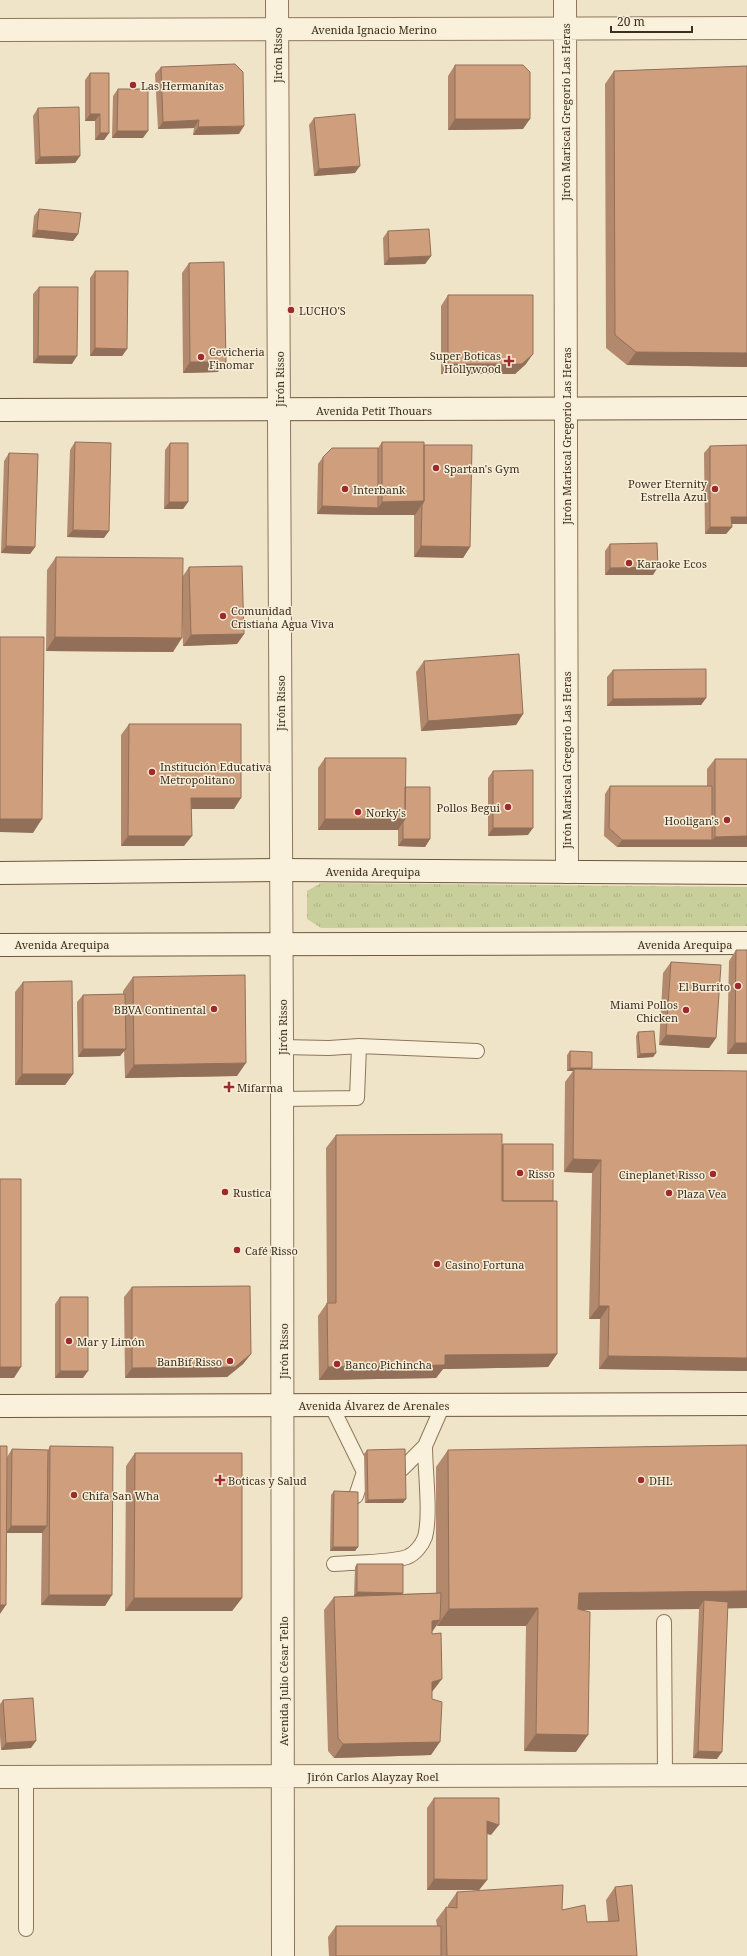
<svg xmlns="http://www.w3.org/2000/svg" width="747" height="1956" viewBox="0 0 747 1956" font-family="'Noto Serif',serif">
  <defs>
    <pattern id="grass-tufts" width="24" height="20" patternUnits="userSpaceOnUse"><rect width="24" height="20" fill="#c9cf9b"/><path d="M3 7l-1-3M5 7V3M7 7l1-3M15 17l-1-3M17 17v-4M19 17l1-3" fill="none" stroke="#aeb285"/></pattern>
  </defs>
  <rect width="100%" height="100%" fill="#f0e4c8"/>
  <path fill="url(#grass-tufts)" d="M 321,883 L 747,887 L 747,926 L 321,928 L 307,919 L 307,891 Z"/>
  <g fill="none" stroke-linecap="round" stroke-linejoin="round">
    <g stroke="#8d765c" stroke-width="16">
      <path id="lane" d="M 282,1047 L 329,1048 L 359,1046 L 477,1051
        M 282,1099 L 357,1098 L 359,1046
        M 331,1405 L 364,1472 L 356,1496
        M 402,1469 L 425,1446 L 443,1405
        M 334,1564 C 355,1562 389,1563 407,1557 C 415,1554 422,1545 425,1537 C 431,1515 425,1470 425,1446
        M 664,1622 L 665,1775
        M 26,1929 L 26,1777"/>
    </g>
    <g stroke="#8d765c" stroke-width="24">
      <path id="street" d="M 277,0 L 282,1047 L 283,1956
        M 565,0 L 567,872
        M 0,30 L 747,28
        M 0,1777 L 747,1775"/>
    </g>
    <g stroke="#6f573f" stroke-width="24">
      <path id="secondary" d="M 0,410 L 747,408
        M 0,873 L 281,870 L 747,873
        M 0,945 L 747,943
        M 0,1406 L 747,1404"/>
    </g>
    <use href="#lane" stroke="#faf1dc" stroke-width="14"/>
    <use href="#street" stroke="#faf1dc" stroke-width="22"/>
    <use href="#secondary" stroke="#faf1dc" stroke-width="22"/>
  </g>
  <path fill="#b2896c" d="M 455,65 L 523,129 L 448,130 L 448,76 Z
    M 747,66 L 747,367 L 627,365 L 606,348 L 605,84 L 614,71 Z
    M 161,67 L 239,134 L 193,135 L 194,128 L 158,129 L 155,74 Z
    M 90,73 L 109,133 L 104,140 L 95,140 L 95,121 L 85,121 L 85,80 Z
    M 118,89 L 143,138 L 112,138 L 113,96 Z
    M 38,108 L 80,156 L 75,163 L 35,164 L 33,116 Z
    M 314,118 L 355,173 L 314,176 L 309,125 Z
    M 39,209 L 78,234 L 73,241 L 32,237 L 34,216 Z
    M 388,231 L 431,256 L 425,264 L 384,265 L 383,238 Z
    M 189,263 L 218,372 L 183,373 L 182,273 Z
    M 95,271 L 127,349 L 122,356 L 90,356 L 90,278 Z
    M 39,287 L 72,364 L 33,363 L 33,294 Z
    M 448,295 L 526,364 L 515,374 L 441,374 L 441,306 Z
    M 75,442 L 104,538 L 67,537 L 70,450 Z
    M 382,442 L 424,445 L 470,547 L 463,558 L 414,557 L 414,515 L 373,515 L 317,514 L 318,464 L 323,457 L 378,448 Z
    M 170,443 L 188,502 L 183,509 L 164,509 L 165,450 Z
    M 747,445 L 747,531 L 747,524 L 731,524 L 732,527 L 726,534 L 705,534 L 704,453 L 710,446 Z
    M 9,453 L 35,547 L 30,554 L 1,553 L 4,461 Z
    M 610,544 L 653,575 L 605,575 L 605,551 Z
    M 56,557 L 183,576 L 189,567 L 244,634 L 237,644 L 183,646 L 182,609 L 173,652 L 46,651 L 47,570 Z
    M 424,661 L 523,714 L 516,725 L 421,731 L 416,672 Z
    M 613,670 L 706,698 L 701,705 L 607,706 L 607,677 Z
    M 129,724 L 234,809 L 191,809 L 184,846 L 121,846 L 121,735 Z
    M 325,758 L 405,787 L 430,839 L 425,847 L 398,846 L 398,830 L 318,830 L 318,768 Z
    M 715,759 L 747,759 L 747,847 L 617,847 L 604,836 L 605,794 L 610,786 L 707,786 L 707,769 Z
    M 493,771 L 528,835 L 488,836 L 488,778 Z
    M 736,950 L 747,950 L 747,1054 L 727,1054 L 729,961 Z
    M 671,962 L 716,1038 L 709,1048 L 659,1045 L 663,973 Z
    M 133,977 L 237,1076 L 125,1078 L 124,1050 L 120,1056 L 78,1057 L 77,1002 L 83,995 L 123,994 L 123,991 Z
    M 23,982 L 73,1074 L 65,1085 L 15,1085 L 15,992 Z
    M 638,1032 L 656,1053 L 653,1057 L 637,1058 L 636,1036 Z
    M 570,1051 L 591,1069 L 747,1371 L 599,1369 L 600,1319 L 589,1319 L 592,1173 L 564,1172 L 565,1082 L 573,1071 L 567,1071 L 567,1055 Z
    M 336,1135 L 502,1145 L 503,1144 L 553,1201 L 557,1354 L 548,1367 L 443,1369 L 436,1378 L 319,1380 L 318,1316 L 327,1303 L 326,1148 Z
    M 132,1287 L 251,1354 L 243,1364 L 227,1377 L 125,1378 L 124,1297 Z
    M 60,1297 L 83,1378 L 55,1378 L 55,1304 Z
    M 50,1446 L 105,1606 L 41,1605 L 42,1533 L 7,1533 L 7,1457 L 12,1449 L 48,1450 Z
    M 367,1450 L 403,1503 L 365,1503 L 364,1454 Z
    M 448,1450 L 727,1609 L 717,1759 L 693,1758 L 699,1609 L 583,1610 L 576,1752 L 524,1751 L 526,1626 L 437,1626 L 437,1625 L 432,1632 L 432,1692 L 431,1755 L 334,1758 L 328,1751 L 324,1610 L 334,1597 L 354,1596 L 355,1567 L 357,1564 L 403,1593 L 402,1594 L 436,1593 L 436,1467 Z
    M 135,1453 L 242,1598 L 232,1611 L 125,1611 L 126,1466 Z
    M 334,1491 L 358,1547 L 355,1551 L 330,1551 L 331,1495 Z
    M 3,1700 L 31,1748 L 1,1750 L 0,1736 L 0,1704 Z
    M 434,1798 L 491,1835 L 487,1834 L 487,1880 L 479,1890 L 427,1890 L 427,1808 Z
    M 615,1887 L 637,1956 L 329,1956 L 328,1937 L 336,1926 L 437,1926 L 436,1920 L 446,1907 L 448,1907 L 448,1905 L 457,1892 L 562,1910 L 587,1922 L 608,1921 L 606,1900 Z"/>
  <path fill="#916f58" d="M 90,114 L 100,114 L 95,121 L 85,121 Z
    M 455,119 L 530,119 L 523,129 L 448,130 Z
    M 199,120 L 194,128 L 158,129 L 163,122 Z
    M 244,126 L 239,134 L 193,135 L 198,127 Z
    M 117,131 L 148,131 L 143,138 L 112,138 Z
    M 100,133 L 109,133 L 104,140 L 95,140 Z
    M 80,156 L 75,163 L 35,164 L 40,157 Z
    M 360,166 L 355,173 L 314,176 L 319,169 Z
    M 37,230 L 78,234 L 73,241 L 32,237 Z
    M 431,256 L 425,264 L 384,265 L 389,258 Z
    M 95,348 L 127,349 L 122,356 L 90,356 Z
    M 636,352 L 747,353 L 747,367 L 627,365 Z
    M 533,354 L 526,364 L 515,374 L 441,374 L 448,364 Z
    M 38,356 L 77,356 L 72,364 L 33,363 Z
    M 190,362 L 226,362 L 218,372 L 183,373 Z
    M 424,501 L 415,515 L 373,515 L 317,514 L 322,506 L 378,508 L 382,502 Z
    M 169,502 L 188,502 L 183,509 L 164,509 Z
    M 731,517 L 747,517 L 747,524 L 726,524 Z
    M 710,527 L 732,527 L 726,534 L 705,534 Z
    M 73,530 L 109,531 L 104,538 L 67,537 Z
    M 6,546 L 35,547 L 30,554 L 1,553 Z
    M 421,546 L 470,547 L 463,558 L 414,557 Z
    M 658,567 L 653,575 L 605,575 L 610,568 Z
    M 244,634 L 237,644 L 183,646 L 191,635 Z
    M 55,637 L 182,638 L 173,652 L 46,651 Z
    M 706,698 L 701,705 L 607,706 L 613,699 Z
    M 523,714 L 516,725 L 421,731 L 428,721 Z
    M 191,798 L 241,798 L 234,809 L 183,809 Z
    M 0,819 L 42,819 L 33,833 L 0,832 Z
    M 325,819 L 405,819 L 398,830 L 318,830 Z
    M 493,828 L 533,828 L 528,835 L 488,836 Z
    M 128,836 L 192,836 L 184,846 L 121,846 Z
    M 747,836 L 747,847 L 617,847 L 622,840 L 712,840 L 715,837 Z
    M 403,839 L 430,839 L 425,847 L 398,846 Z
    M 666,1035 L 716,1038 L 709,1048 L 659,1045 Z
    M 735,1043 L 747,1043 L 747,1054 L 727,1054 Z
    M 83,1049 L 126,1049 L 120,1056 L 78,1057 Z
    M 656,1053 L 653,1057 L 637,1058 L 640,1054 Z
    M 246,1063 L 237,1076 L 125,1078 L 134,1065 Z
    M 570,1068 L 592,1068 L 590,1071 L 574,1069 L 573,1071 L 567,1071 Z
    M 22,1074 L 73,1074 L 65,1085 L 15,1085 Z
    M 573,1159 L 601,1160 L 592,1173 L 564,1172 Z
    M 599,1306 L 609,1306 L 600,1319 L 589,1319 Z
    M 251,1354 L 243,1364 L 227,1377 L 125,1378 L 132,1368 Z
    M 557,1354 L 548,1367 L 443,1369 L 436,1378 L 319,1380 L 328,1367 L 445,1355 Z
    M 608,1356 L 747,1358 L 747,1371 L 599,1369 Z
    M 0,1367 L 21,1367 L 14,1378 L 0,1378 Z
    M 60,1371 L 88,1371 L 83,1378 L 55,1378 Z
    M 406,1499 L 403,1503 L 365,1503 L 368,1500 Z
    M 11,1526 L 47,1526 L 42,1533 L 6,1533 Z
    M 333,1547 L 358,1547 L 355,1551 L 330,1551 Z
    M 747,1591 L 747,1608 L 704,1609 L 704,1600 L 699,1608 L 699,1609 L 567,1610 L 579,1593 Z
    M 357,1592 L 403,1593 L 400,1597 L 354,1596 Z
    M 49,1595 L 112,1595 L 105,1606 L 41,1605 Z
    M 134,1598 L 242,1598 L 232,1611 L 125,1611 Z
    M 0,1605 L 6,1605 L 0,1614 Z
    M 538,1608 L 526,1626 L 437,1626 L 449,1609 Z
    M 440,1620 L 431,1633 L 432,1621 Z
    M 442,1679 L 432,1692 L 422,1695 L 432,1682 Z
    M 536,1734 L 588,1735 L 576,1752 L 524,1751 Z
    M 36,1741 L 31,1748 L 1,1750 L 6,1743 Z
    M 440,1742 L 431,1755 L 334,1758 L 343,1744 Z
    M 698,1751 L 722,1752 L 717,1759 L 693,1758 Z
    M 487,1821 L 499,1825 L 491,1835 L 480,1831 Z
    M 434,1879 L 487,1880 L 479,1890 L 427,1890 Z"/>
  <path fill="#cf9f7d" stroke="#916f58" d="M 235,64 L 243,72 L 244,126 L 198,127 L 199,120 L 163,122 L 161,67 Z
    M 455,65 L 523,65 L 530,72 L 530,119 L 455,119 Z
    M 747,66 L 747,353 L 636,352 L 615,335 L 614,71 Z
    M 90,73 L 109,73 L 109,133 L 100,133 L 100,114 L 90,114 Z
    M 118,89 L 148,89 L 148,131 L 117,131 Z
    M 79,107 L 80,156 L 40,157 L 38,108 Z
    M 355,114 L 360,166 L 319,169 L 314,118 Z
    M 39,209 L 81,213 L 78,234 L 37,230 Z
    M 429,229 L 431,256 L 389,258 L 388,231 Z
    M 224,262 L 226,362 L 190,362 L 189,263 Z
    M 95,271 L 128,271 L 127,349 L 95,348 Z
    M 39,287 L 78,287 L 77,356 L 38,356 Z
    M 448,295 L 533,295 L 533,354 L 522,364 L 448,364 Z
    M 75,442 L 111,443 L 109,531 L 73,530 Z
    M 382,442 L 424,442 L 424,501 L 382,502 Z
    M 170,443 L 188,443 L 188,502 L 169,502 Z
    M 424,445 L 472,445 L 470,547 L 421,546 L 422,505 L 424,501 Z
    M 747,445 L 747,517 L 731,517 L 732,527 L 710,527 L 710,446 Z
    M 332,448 L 378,448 L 378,508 L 322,506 L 323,457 Z
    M 9,453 L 38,454 L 35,547 L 6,546 Z
    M 657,543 L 658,567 L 610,568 L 610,544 Z
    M 56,557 L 183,558 L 182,638 L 55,637 Z
    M 242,566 L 244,634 L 191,635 L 189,567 Z
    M 0,637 L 44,637 L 42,819 L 0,819 Z
    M 519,654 L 523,714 L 428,721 L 424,661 Z
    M 706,669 L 706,698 L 613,699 L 613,670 Z
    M 129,724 L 241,724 L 241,798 L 191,798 L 192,836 L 128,836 Z
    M 325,758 L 406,758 L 405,819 L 325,819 Z
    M 715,759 L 747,759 L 747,836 L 715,837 Z
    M 533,770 L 533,828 L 493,828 L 493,771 Z
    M 610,786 L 712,786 L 712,840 L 622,840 L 609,828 Z
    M 405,787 L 430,787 L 430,839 L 403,839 L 403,822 L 405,819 Z
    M 736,950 L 747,950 L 747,1043 L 735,1043 Z
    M 671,962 L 721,965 L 716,1038 L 666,1035 Z
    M 245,975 L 246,1063 L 134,1065 L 133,977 Z
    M 72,981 L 73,1074 L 22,1074 L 23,982 Z
    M 125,994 L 126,1049 L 83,1049 L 83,995 Z
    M 654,1031 L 656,1053 L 640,1054 L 638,1032 Z
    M 570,1051 L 592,1052 L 592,1068 L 570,1068 Z
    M 574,1069 L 747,1071 L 747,1358 L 608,1356 L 609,1306 L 599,1306 L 601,1160 L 573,1159 Z
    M 502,1134 L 502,1201 L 557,1201 L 557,1354 L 445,1355 L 445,1365 L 328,1367 L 327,1303 L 336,1303 L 336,1135 Z
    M 503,1144 L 553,1144 L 553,1201 L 503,1201 Z
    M 0,1179 L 21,1179 L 21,1367 L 0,1367 Z
    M 250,1286 L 251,1354 L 235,1367 L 132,1368 L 132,1287 Z
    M 60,1297 L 88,1297 L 88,1371 L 60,1371 Z
    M 747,1445 L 747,1591 L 579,1593 L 578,1609 L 590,1612 L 588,1735 L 536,1734 L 538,1608 L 449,1609 L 448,1450 Z
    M 0,1446 L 7,1446 L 6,1605 L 0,1605 Z
    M 50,1446 L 113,1447 L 112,1595 L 49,1595 Z
    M 12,1449 L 48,1450 L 47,1526 L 11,1526 Z
    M 405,1449 L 406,1499 L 368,1500 L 367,1450 Z
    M 135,1453 L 242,1453 L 242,1598 L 134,1598 Z
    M 334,1491 L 358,1492 L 358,1547 L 333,1547 Z
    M 357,1564 L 403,1564 L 403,1593 L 357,1592 Z
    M 441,1593 L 440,1620 L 432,1621 L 432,1634 L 441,1633 L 442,1679 L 432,1682 L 432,1699 L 442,1702 L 440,1742 L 343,1744 L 338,1738 L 334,1597 Z
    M 704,1600 L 728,1602 L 722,1752 L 698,1751 Z
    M 33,1698 L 36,1741 L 6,1743 L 3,1700 Z
    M 434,1798 L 499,1798 L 499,1825 L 487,1821 L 487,1880 L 434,1879 Z
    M 563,1885 L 562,1910 L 585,1905 L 587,1922 L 619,1921 L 615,1887 L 632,1885 L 637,1956 L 447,1956 L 446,1907 L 457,1908 L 457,1892 Z
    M 336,1926 L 441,1926 L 441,1956 L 336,1956 Z"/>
  <g fill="#9e2a2b" stroke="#f7eed8" stroke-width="1.5">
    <circle cx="133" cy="85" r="4"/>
    <circle cx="291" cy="310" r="4"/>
    <circle cx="201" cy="357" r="4"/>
    <path d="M507 355h4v4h4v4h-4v4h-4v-4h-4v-4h4z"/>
    <circle cx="436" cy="468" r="4"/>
    <circle cx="345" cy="489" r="4"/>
    <circle cx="715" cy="489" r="4"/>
    <circle cx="629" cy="563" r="4"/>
    <circle cx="223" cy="616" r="4"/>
    <circle cx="152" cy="772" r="4"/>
    <circle cx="508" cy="807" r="4"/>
    <circle cx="358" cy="812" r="4"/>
    <circle cx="727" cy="820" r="4"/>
    <circle cx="738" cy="986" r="4"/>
    <circle cx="214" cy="1009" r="4"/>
    <circle cx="686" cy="1010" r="4"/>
    <path d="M227 1081h4v4h4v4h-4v4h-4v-4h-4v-4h4z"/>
    <circle cx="520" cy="1173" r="4"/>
    <circle cx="713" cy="1174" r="4"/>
    <circle cx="225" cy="1192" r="4"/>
    <circle cx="669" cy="1193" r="4"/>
    <circle cx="237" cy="1250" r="4"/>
    <circle cx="437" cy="1264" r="4"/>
    <circle cx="69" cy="1341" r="4"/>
    <circle cx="230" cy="1361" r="4"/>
    <circle cx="337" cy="1364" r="4"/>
    <path d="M218 1474h4v4h4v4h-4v4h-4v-4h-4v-4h4z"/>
    <circle cx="641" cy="1480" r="4"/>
    <circle cx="74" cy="1495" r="4"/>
  </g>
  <g text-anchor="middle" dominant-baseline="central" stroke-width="3" stroke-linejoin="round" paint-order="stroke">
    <g font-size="11" fill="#3d2e20" stroke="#f7eed8">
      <text x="374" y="29">Avenida Ignacio Merino</text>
      <text transform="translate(277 55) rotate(-90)">Jirón Risso</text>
      <text transform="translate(565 112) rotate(-90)">Jirón Mariscal Gregorio Las Heras</text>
      <text transform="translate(279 379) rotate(-90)">Jirón Risso</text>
      <text x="374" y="410">Avenida Petit Thouars</text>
      <text transform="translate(566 436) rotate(-90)">Jirón Mariscal Gregorio Las Heras</text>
      <text transform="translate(280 703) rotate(-90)">Jirón Risso</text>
      <text transform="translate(566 760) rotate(-90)">Jirón Mariscal Gregorio Las Heras</text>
      <text x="373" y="871">Avenida Arequipa</text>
      <text x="62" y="944">Avenida Arequipa</text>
      <text x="685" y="944">Avenida Arequipa</text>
      <text transform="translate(282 1027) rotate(-90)">Jirón Risso</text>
      <text transform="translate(283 1351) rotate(-90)">Jirón Risso</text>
      <text x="374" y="1405">Avenida Álvarez de Arenales</text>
      <text transform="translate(283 1681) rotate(-90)">Avenida Julio César Tello</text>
      <text x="373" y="1776">Jirón Carlos Alayzay Roel</text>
    </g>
    <g font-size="11" fill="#3d2e20" stroke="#f7eed8" text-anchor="start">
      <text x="141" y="85">Las Hermanitas</text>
      <text x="299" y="310">LUCHO'S</text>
      <text x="209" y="351">Cevicheria<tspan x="209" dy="13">Finomar</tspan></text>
      <text x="501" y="355" text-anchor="end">Super Boticas<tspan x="501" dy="13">Hollywood</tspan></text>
      <text x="444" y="468">Spartan's Gym</text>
      <text x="707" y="483" text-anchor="end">Power Eternity<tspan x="707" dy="13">Estrella Azul</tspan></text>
      <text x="353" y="489">Interbank</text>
      <text x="637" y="563">Karaoke Ecos</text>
      <text x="231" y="610">Comunidad<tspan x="231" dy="13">Cristiana Agua Viva</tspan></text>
      <text x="160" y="766">Institución Educativa<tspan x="160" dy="13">Metropolitano</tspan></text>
      <text x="500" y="807" text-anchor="end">Pollos Begui</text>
      <text x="366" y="812">Norky's</text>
      <text x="719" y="820" text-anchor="end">Hooligan's</text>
      <text x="730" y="986" text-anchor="end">El Burrito</text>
      <text x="678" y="1004" text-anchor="end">Miami Pollos<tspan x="678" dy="13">Chicken</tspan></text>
      <text x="206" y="1009" text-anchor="end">BBVA Continental</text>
      <text x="237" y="1087">Mifarma</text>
      <text x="528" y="1173">Risso</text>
      <text x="705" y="1174" text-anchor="end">Cineplanet Risso</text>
      <text x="233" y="1192">Rustica</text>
      <text x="677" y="1193">Plaza Vea</text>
      <text x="245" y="1250">Café Risso</text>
      <text x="445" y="1264">Casino Fortuna</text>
      <text x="77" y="1341">Mar y Limón</text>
      <text x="222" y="1361" text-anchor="end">BanBif Risso</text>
      <text x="345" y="1364">Banco Pichincha</text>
      <text x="228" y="1480">Boticas y Salud</text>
      <text x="649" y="1480">DHL</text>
      <text x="82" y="1495">Chifa San Wha</text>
    </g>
  </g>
  <path d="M611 26v6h81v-6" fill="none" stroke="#3d2e20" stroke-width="2"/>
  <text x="617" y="26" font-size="12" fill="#3d2e20" stroke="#f7eed8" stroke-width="3" paint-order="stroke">20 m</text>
</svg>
